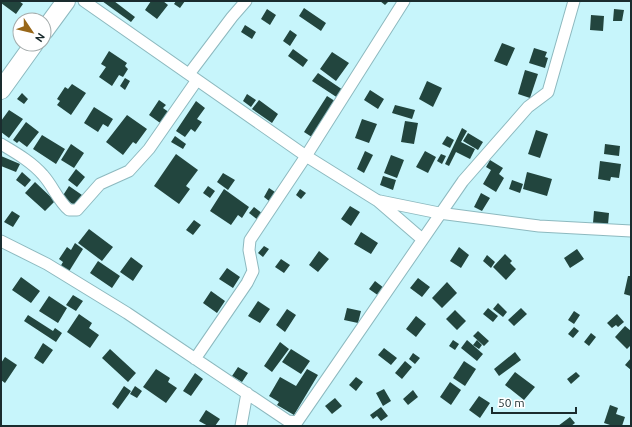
<svg xmlns="http://www.w3.org/2000/svg" width="632" height="427" viewBox="0 0 632 427" font-family="Ubuntu,sans-serif">
  <rect width="100%" height="100%" fill="#c7f5fb"/>
  <path fill="#22453e" d="M 1,1 L 19,1 L 23,4 L 16,14 L 1,3 Z
    M 102,1 L 114,1 L 135,17 L 131,22 Z
    M 151,1 L 163,1 L 168,5 L 157,19 L 145,10 Z
    M 176,1 L 185,1 L 180,8 L 174,4 Z
    M 380,1 L 389,1 L 385,5 Z
    M 304,8 L 326,23 L 321,31 L 299,16 Z
    M 267,9 L 276,15 L 270,25 L 261,19 Z
    M 614,9 L 624,10 L 622,21 L 613,21 Z
    M 591,15 L 604,16 L 603,31 L 590,30 Z
    M 245,25 L 256,32 L 252,39 L 241,32 Z
    M 290,30 L 297,35 L 290,46 L 283,41 Z
    M 502,43 L 515,48 L 507,66 L 494,61 Z
    M 534,48 L 547,52 L 545,57 L 548,58 L 545,68 L 529,63 Z
    M 293,49 L 308,60 L 303,67 L 288,56 Z
    M 109,51 L 127,63 L 125,66 L 128,69 L 123,77 L 119,75 L 112,86 L 99,77 L 106,67 L 101,64 Z
    M 332,52 L 349,63 L 336,81 L 320,69 Z
    M 525,70 L 538,74 L 530,98 L 518,94 Z
    M 318,73 L 346,92 L 341,100 L 312,81 Z
    M 125,78 L 130,81 L 125,90 L 120,86 Z
    M 427,81 L 442,88 L 433,107 L 419,99 Z
    M 72,84 L 86,93 L 71,115 L 57,105 L 60,101 L 57,99 L 65,87 L 68,89 Z
    M 370,90 L 384,99 L 378,109 L 364,100 Z
    M 22,93 L 28,99 L 24,104 L 17,99 Z
    M 247,94 L 256,100 L 251,107 L 243,101 Z
    M 327,96 L 338,103 L 315,139 L 304,132 Z
    M 159,100 L 166,105 L 163,108 L 170,113 L 163,125 L 149,115 Z
    M 259,100 L 278,114 L 272,123 L 252,109 Z
    M 196,101 L 205,108 L 197,119 L 202,122 L 195,132 L 191,129 L 185,137 L 176,131 Z
    M 395,105 L 415,110 L 412,119 L 392,113 Z
    M 94,107 L 113,119 L 108,127 L 103,124 L 98,132 L 84,123 Z
    M 9,110 L 23,119 L 9,138 L 1,132 L 1,121 Z
    M 127,115 L 147,129 L 136,144 L 133,142 L 123,155 L 106,142 Z
    M 362,119 L 377,124 L 369,143 L 355,138 Z
    M 405,121 L 418,123 L 414,144 L 401,142 Z
    M 26,122 L 39,132 L 27,147 L 19,141 L 17,143 L 13,140 Z
    M 462,128 L 467,131 L 461,142 L 475,149 L 470,159 L 456,152 L 449,166 L 445,164 Z
    M 536,130 L 548,134 L 540,158 L 528,154 Z
    M 468,133 L 483,142 L 478,150 L 463,141 Z
    M 42,135 L 65,149 L 56,164 L 33,149 Z
    M 175,136 L 186,144 L 183,149 L 171,142 Z
    M 447,136 L 454,140 L 450,148 L 442,144 Z
    M 71,144 L 84,153 L 74,168 L 61,160 Z
    M 605,144 L 620,146 L 619,156 L 604,154 Z
    M 365,151 L 373,155 L 364,173 L 357,169 Z
    M 425,151 L 436,157 L 428,173 L 416,167 Z
    M 176,154 L 198,170 L 186,186 L 190,189 L 179,204 L 154,186 Z
    M 441,154 L 446,156 L 442,164 L 437,161 Z
    M 391,155 L 404,160 L 397,178 L 384,173 Z
    M 1,156 L 20,164 L 16,172 L 1,166 Z
    M 490,160 L 503,168 L 499,174 L 504,178 L 496,192 L 483,184 L 491,170 L 486,167 Z
    M 600,161 L 621,164 L 619,178 L 611,177 L 610,181 L 598,179 Z
    M 76,169 L 85,177 L 77,187 L 68,180 Z
    M 22,172 L 31,180 L 25,187 L 16,180 Z
    M 527,172 L 552,179 L 547,196 L 523,189 Z
    M 223,173 L 235,180 L 228,190 L 217,182 Z
    M 383,176 L 396,180 L 393,190 L 380,185 Z
    M 512,180 L 523,184 L 520,193 L 509,189 Z
    M 35,182 L 55,201 L 45,211 L 25,193 Z
    M 69,186 L 82,195 L 74,205 L 62,197 Z
    M 208,186 L 215,191 L 210,198 L 203,193 Z
    M 269,188 L 275,192 L 269,201 L 264,197 Z
    M 224,189 L 249,207 L 242,218 L 238,215 L 231,225 L 210,211 Z
    M 300,189 L 306,193 L 301,199 L 296,195 Z
    M 481,193 L 490,198 L 482,211 L 474,207 Z
    M 350,206 L 360,212 L 351,226 L 341,219 Z
    M 254,207 L 263,214 L 258,220 L 249,213 Z
    M 12,211 L 20,216 L 13,227 L 4,222 Z
    M 594,211 L 609,213 L 608,225 L 593,223 Z
    M 194,220 L 201,225 L 193,235 L 186,230 Z
    M 89,229 L 113,247 L 102,261 L 78,243 Z
    M 361,232 L 378,243 L 371,254 L 354,244 Z
    M 75,243 L 83,249 L 68,273 L 60,267 L 63,262 L 59,259 L 67,247 L 71,250 Z
    M 264,246 L 269,249 L 263,257 L 258,253 Z
    M 459,247 L 469,255 L 461,268 L 450,261 Z
    M 577,249 L 584,259 L 570,268 L 564,258 Z
    M 319,251 L 329,259 L 318,272 L 309,265 Z
    M 505,254 L 512,261 L 510,263 L 516,269 L 506,280 L 493,267 Z
    M 487,255 L 495,262 L 491,268 L 483,261 Z
    M 131,257 L 143,266 L 133,281 L 120,272 Z
    M 281,259 L 290,265 L 284,273 L 275,267 Z
    M 98,261 L 120,276 L 112,288 L 90,273 Z
    M 227,268 L 240,277 L 233,288 L 219,279 Z
    M 628,276 L 631,276 L 631,296 L 624,294 Z
    M 21,277 L 40,291 L 31,303 L 12,290 Z
    M 418,278 L 430,287 L 422,297 L 410,288 Z
    M 375,281 L 384,288 L 379,296 L 369,289 Z
    M 447,282 L 457,293 L 442,308 L 432,298 Z
    M 211,291 L 225,301 L 217,313 L 203,303 Z
    M 73,295 L 83,301 L 76,311 L 66,305 Z
    M 49,296 L 67,308 L 58,323 L 39,311 Z
    M 258,301 L 270,309 L 260,323 L 248,316 Z
    M 498,303 L 507,312 L 503,317 L 493,309 Z
    M 347,308 L 361,311 L 358,323 L 344,320 Z
    M 488,308 L 498,316 L 493,322 L 483,314 Z
    M 521,308 L 527,314 L 514,326 L 508,320 Z
    M 287,309 L 296,315 L 285,332 L 276,325 Z
    M 455,310 L 466,321 L 457,330 L 446,319 Z
    M 574,311 L 580,315 L 574,324 L 568,320 Z
    M 79,314 L 92,323 L 89,328 L 99,335 L 90,348 L 67,332 Z
    M 617,314 L 624,322 L 618,327 L 616,325 L 612,328 L 607,323 Z
    M 28,315 L 53,331 L 55,328 L 62,333 L 56,342 L 24,321 Z
    M 416,316 L 426,324 L 416,337 L 406,329 Z
    M 625,326 L 631,331 L 631,345 L 627,349 L 615,337 Z
    M 574,327 L 579,331 L 573,338 L 568,334 Z
    M 478,331 L 489,341 L 484,346 L 473,336 Z
    M 591,333 L 596,337 L 589,346 L 584,342 Z
    M 453,340 L 459,344 L 455,350 L 449,346 Z
    M 467,340 L 483,354 L 477,361 L 461,348 Z
    M 477,340 L 482,345 L 479,349 L 473,345 Z
    M 280,342 L 289,349 L 272,372 L 264,366 Z
    M 43,343 L 53,350 L 43,364 L 34,358 Z
    M 384,348 L 397,358 L 391,365 L 378,355 Z
    M 110,349 L 136,373 L 128,382 L 102,358 Z
    M 291,349 L 310,361 L 301,374 L 282,362 Z
    M 515,352 L 521,360 L 499,376 L 494,369 Z
    M 413,353 L 420,358 L 415,364 L 409,359 Z
    M 5,357 L 17,365 L 5,383 L 1,380 L 1,363 Z
    M 631,358 L 631,370 L 625,365 Z
    M 405,361 L 412,367 L 402,379 L 395,373 Z
    M 464,361 L 476,369 L 465,386 L 453,378 Z
    M 238,367 L 248,373 L 242,382 L 232,376 Z
    M 156,369 L 170,378 L 168,382 L 177,388 L 166,403 L 143,387 Z
    M 307,369 L 318,375 L 294,415 L 277,405 L 279,402 L 269,396 L 280,377 L 296,386 Z
    M 515,372 L 535,387 L 524,400 L 505,385 Z
    M 576,372 L 580,376 L 571,384 L 567,379 Z
    M 195,373 L 203,379 L 191,396 L 183,391 Z
    M 356,377 L 363,382 L 356,391 L 349,385 Z
    M 450,382 L 461,390 L 451,405 L 440,397 Z
    M 124,386 L 131,391 L 118,409 L 112,404 Z
    M 135,386 L 142,391 L 137,398 L 130,394 Z
    M 384,389 L 391,401 L 383,406 L 376,393 Z
    M 413,390 L 418,397 L 408,405 L 403,399 Z
    M 479,396 L 490,403 L 480,418 L 469,410 Z
    M 335,398 L 342,406 L 332,414 L 325,406 Z
    M 610,405 L 618,408 L 616,414 L 625,417 L 622,426 L 613,426 L 604,423 Z
    M 381,407 L 388,416 L 381,421 L 377,416 L 373,419 L 370,415 Z
    M 206,410 L 220,419 L 215,426 L 208,426 L 199,421 Z
    M 570,417 L 575,423 L 571,426 L 558,426 Z"/>
  <g fill="none" stroke-linecap="round" stroke-linejoin="round">
    <g stroke="#8db9bf" stroke-width="13">
      <path id="minor" d="M 84,1 L 306,156 L 378,201 L 422,239
        M 189,74 L 232,17 L 246,1
        M 1,144 C 16,153 32,162 43,175 C 53,186 58,201 69,210 L 77,210 L 100,184 L 129,171 L 149,149 L 197,80
        M 380,201 L 439,213 L 539,226 L 631,231
        M 1,241 L 47,264 L 127,313 L 288,421 L 297,422 L 463,181 L 528,107 L 548,92 L 574,1
        M 195,359 L 247,283 L 253,271 L 249,250 L 250,240 L 306,156 L 404,1
        M 241,426 L 247,393"/>
    </g>
    <g stroke="#8db9bf" stroke-width="20">
      <path id="primary" d="M 44,31 L 66,1
        M 1,90 L 34,44"/>
    </g>
    <use href="#minor" stroke="#fff" stroke-width="11"/>
    <use href="#primary" stroke="#fff" stroke-width="18"/>
  </g>
  <rect width="632" height="427" fill="none" stroke="#1a2c2e" stroke-width="4"/>
  <g transform="translate(32 32) rotate(125)"><circle r="19" fill="#ffffff" stroke="#a3abab"/>
  <path d="M0-3L7 15L0 10L-7 15Z" fill="#986719"/>
  <text y="-6" font-size="11" font-weight="bold" text-anchor="middle" fill="#1a2c2e">N</text>
  </g>
  <path d="M492 407v6h84v-6" fill="none" stroke="#1a2c2e" stroke-width="2"/>
  <text x="498" y="407" font-size="12" fill="#1a2c2e" stroke="#ffffff" stroke-width="3" paint-order="stroke">50 m</text>
</svg>
